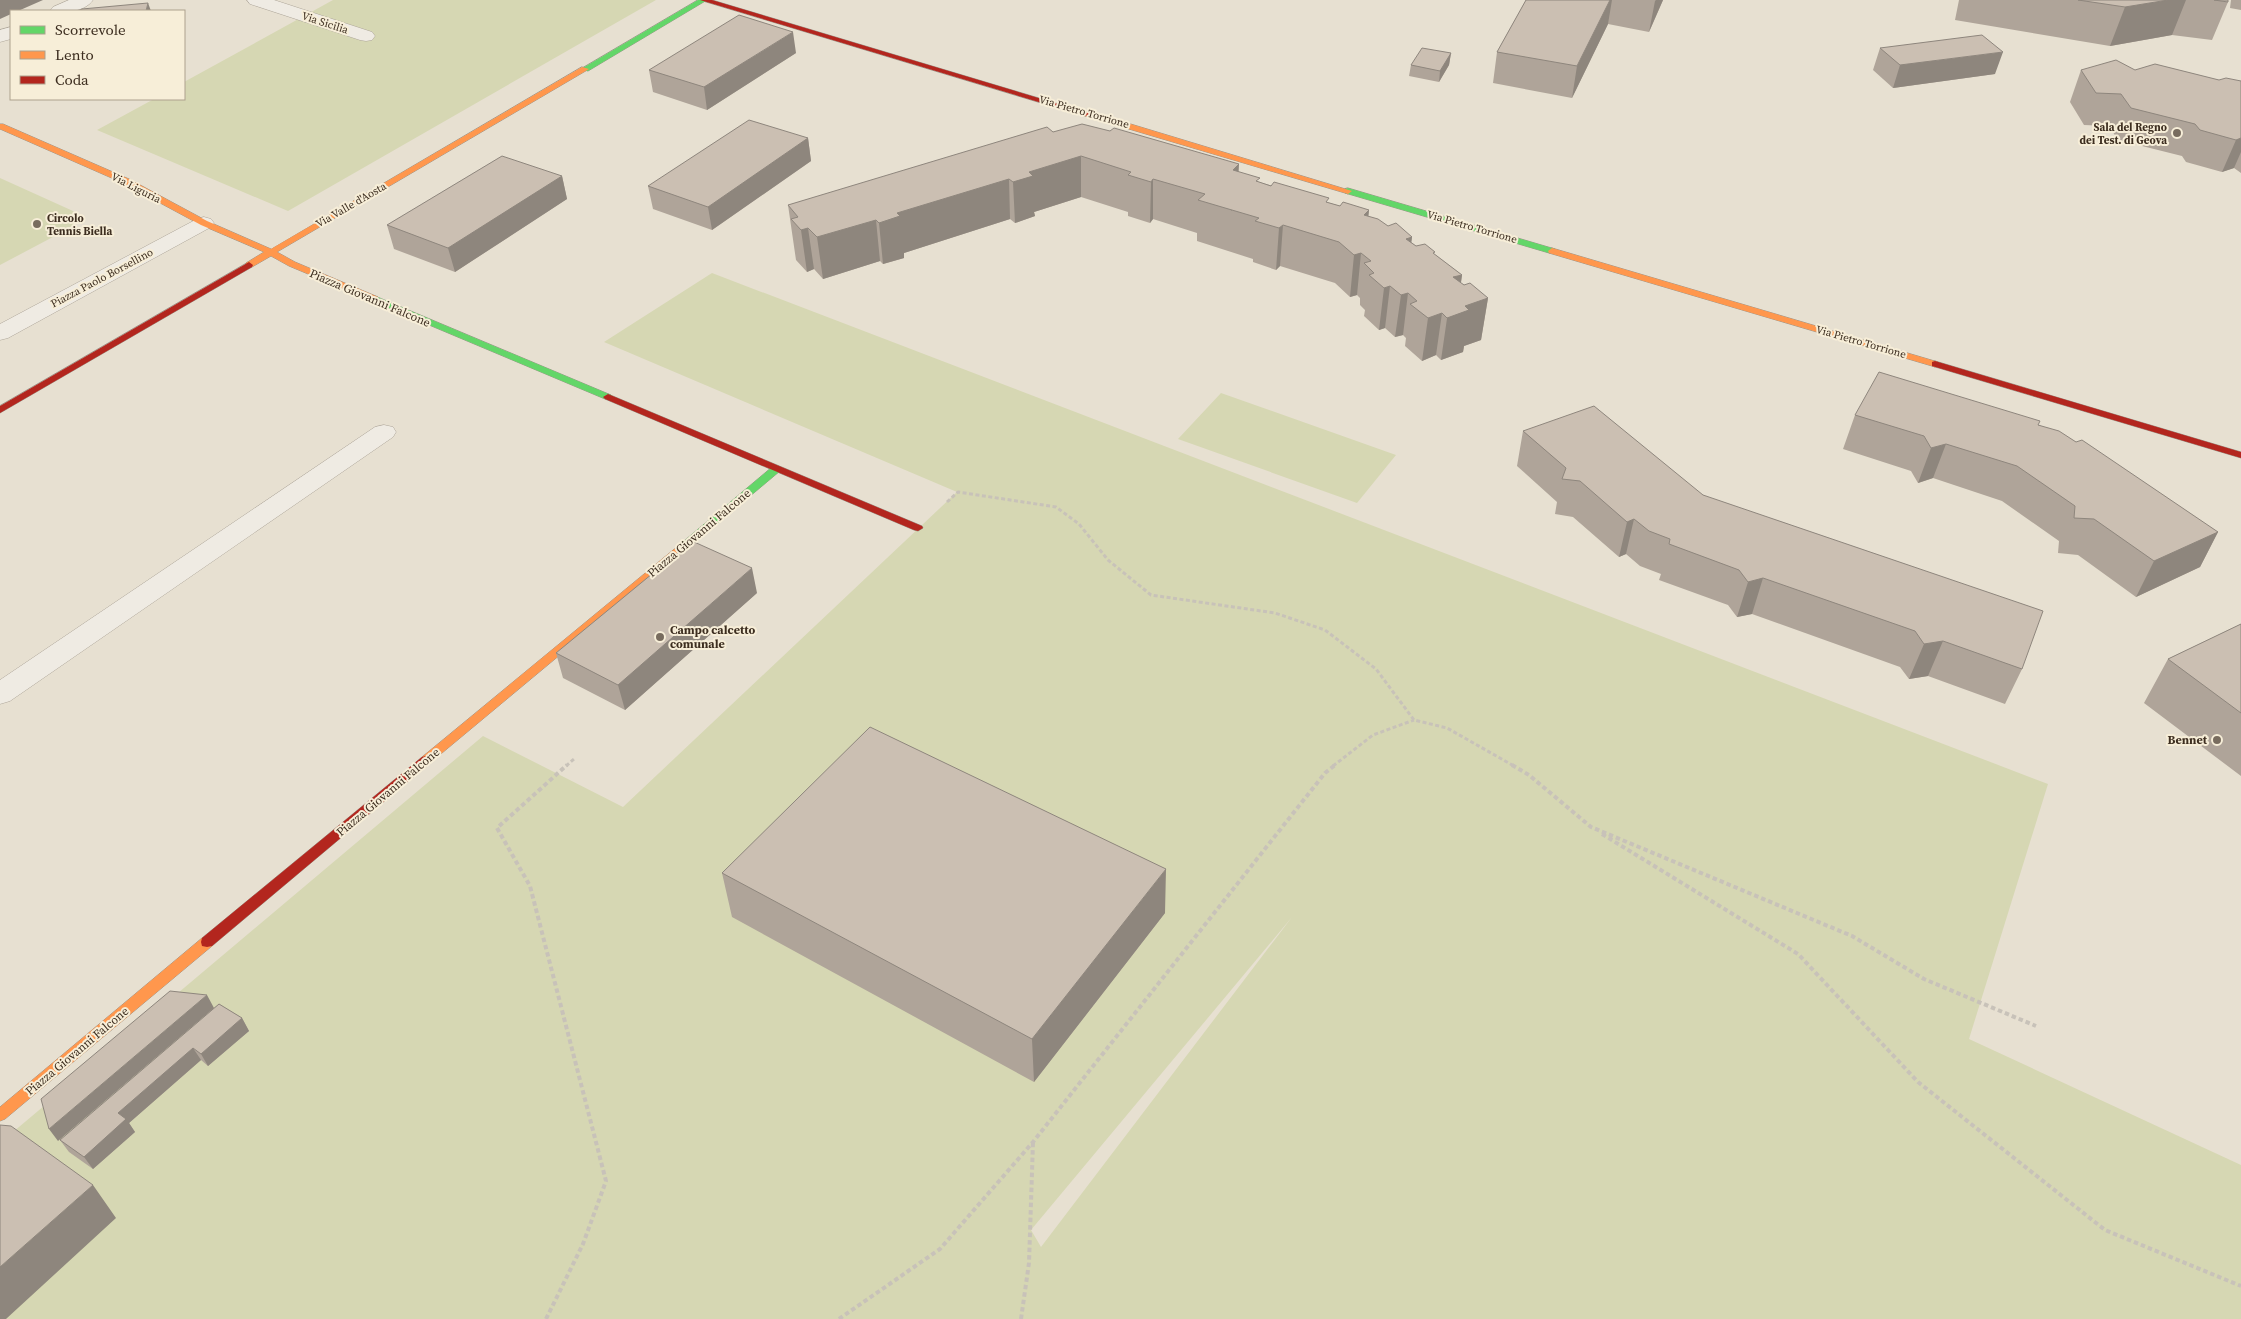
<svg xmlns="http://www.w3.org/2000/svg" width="2241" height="1319" viewBox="0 0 2241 1319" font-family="'Source Serif 4',serif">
  <rect width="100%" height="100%" fill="#e7e0d1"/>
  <path fill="#d6d7b3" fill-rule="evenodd" d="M 333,0 L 656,0 L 288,211 L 97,130 L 154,99 L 184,99 L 184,82 Z
    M 0,178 L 73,211 L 79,219 L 68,229 L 0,265 Z
    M 712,273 L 2048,784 L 1969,1039 L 2241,1165 L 2241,1319 L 0,1319 L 0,1143 L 483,736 L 623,807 L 957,492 L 604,342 ZM 1292,917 L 1041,1247 L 1031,1230 Z
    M 1221,393 L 1396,455 L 1357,503 L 1178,439 Z"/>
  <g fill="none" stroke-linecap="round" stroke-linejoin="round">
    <g stroke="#ada599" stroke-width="1">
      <path id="lane" d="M 204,217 L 211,219 L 214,223 L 211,227 L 8,338 L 0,340 L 0,324 L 197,219 Z
        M 384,425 L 393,427 L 396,432 L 393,437 L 10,701 L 0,704 L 0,680 L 375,427 Z"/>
    </g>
    <g stroke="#ada599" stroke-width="1">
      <path id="street" d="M 69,0 L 93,0 C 84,13 64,12 50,11 L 53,7 Z
        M 247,0 L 274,0 L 372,32 L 375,36 L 372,40 L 366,41 L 360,40 L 250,4 Z
        M 11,27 L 11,39 L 0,42 L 0,30 Z"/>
    </g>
    <g stroke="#9c958a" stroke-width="1">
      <path id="fast" d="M 698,0 L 707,0 L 588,71 L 581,69 Z
        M 1348,188 L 1555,249 L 1556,251 L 1555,253 L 1549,253 L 1345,193 L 1345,189 Z
        M 375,296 L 611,395 L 613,397 L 611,399 L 605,399 L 372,301 L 372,297 Z
        M 776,466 L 781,469 L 780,471 L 686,550 L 678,550 L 677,548 L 678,546 L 772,467 Z"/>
    </g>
    <g stroke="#9c958a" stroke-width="1">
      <path id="slow" d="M 582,67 L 589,69 L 277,252 L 295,262 L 378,297 L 378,301 L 375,302 L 289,266 L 271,256 L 252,267 L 246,267 L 246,263 L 264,252 L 201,225 L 123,183 L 0,129 L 0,124 L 3,124 L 129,179 L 207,221 L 271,249 Z
        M 1085,112 L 1091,112 L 1352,191 L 1348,194 L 1345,193 L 1085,116 Z
        M 1552,248 L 1938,362 L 1940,364 L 1935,367 L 1932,366 L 1549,253 L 1548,251 Z
        M 682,545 L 687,548 L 686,550 L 430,763 L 422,763 L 420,760 L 422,757 L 678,546 Z
        M 207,937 L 212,938 L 213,942 L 212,946 L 5,1119 L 0,1121 L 0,1107 L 202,938 Z"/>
    </g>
    <g stroke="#9c958a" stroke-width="1">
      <path id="jam" d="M 700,0 L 712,0 L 1092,114 L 1085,116 Z
        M 249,262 L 253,265 L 252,267 L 0,413 L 0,406 Z
        M 1935,361 L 2241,452 L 2241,458 L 1932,366 L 1932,362 Z
        M 608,394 L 922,526 L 923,528 L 918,531 L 914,530 L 605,399 L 603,397 Z
        M 426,756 L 430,757 L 432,760 L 430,763 L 212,946 L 207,947 L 202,946 L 201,942 L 202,938 L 422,757 Z"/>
    </g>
    <path stroke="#c8c2b9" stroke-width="3" stroke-dasharray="4 2.5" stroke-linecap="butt" d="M 947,502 L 958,492 L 1056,507 L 1079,524 L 1108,560 L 1151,595 L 1275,613 L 1325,630 L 1376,669 L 1414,720 L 1447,728 L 1514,766
      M 566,766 L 574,759
      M 1333,766 L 1373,735 L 1414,720"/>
    <path stroke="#c8c2b9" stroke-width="4" stroke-dasharray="4.5 3" stroke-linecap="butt" d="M 1512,765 L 1529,775 L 1591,827 L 1852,936 L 1924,979 L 2036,1026
      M 1602,834 L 1798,954 L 1918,1082 L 2105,1230 L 2241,1286
      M 546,1319 L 583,1244 L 606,1181 L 530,886 L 497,828 L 567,765
      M 839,1319 L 940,1249 L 1033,1142 L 1325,773 L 1335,765
      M 1021,1319 L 1029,1263 L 1033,1142"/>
    <use href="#lane" fill="#efebe3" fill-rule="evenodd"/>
    <use href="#street" fill="#efebe3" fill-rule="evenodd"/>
    <use href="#fast" fill="#63d668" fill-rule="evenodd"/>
    <use href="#slow" fill="#ff974d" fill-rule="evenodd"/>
    <use href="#jam" fill="#b3261e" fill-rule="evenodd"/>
  </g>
  <path fill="#afa499" d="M 1526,0 L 1663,0 L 1649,32 L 1608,24 L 1572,98 L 1493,83 L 1497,52 Z
    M 1959,0 L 2228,0 L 2228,2 L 2212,40 L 2172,35 L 2110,46 L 1955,20 Z
    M 2231,0 L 2241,0 L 2241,10 L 2230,8 Z
    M 1880,48 L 1995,74 L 1893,88 L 1873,70 Z
    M 796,53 L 707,110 L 653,92 L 649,70 Z
    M 1451,53 L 1449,65 L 1439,82 L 1409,76 L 1411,65 Z
    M 2081,70 L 2135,70 L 2219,80 L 2241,81 L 2241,173 L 2234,168 L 2222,172 L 2186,162 L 2182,156 L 2118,140 L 2109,126 L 2084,125 L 2070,102 Z
    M 1053,132 L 1239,172 L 1259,182 L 1340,206 L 1369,210 L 1368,216 L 1388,226 L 1412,237 L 1411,242 L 1416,246 L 1434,254 L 1462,275 L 1461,283 L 1488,298 L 1481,340 L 1464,346 L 1463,352 L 1441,360 L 1436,355 L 1422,361 L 1405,346 L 1406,338 L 1403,335 L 1395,337 L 1385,328 L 1379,330 L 1364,316 L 1365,310 L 1360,305 L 1360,298 L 1357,295 L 1350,297 L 1335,283 L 1280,266 L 1276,270 L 1253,262 L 1253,259 L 1197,241 L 1197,233 L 1153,219 L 1150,223 L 1128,216 L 1128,212 L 1081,197 L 1034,212 L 1035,216 L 1015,223 L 1010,219 L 904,253 L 904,258 L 883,264 L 880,261 L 823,279 L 814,269 L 807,272 L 796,260 L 788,205 Z
    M 808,138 L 811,161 L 712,230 L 653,209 L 648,186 Z
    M 562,176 L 567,199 L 455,272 L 394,249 L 387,225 Z
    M 1855,415 L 2039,425 L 2076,442 L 2218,532 L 2200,567 L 2136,597 L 2078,555 L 2058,553 L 2059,541 L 2002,501 L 1933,478 L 1918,483 L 1911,471 L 1843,449 Z
    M 1523,431 L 1703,495 L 2022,669 L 2005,704 L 1928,676 L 1909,679 L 1900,667 L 1752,614 L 1737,617 L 1728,605 L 1659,580 L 1661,574 L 1640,566 L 1626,554 L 1619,557 L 1573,517 L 1555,514 L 1557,502 L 1517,466 Z
    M 757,593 L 625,710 L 563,678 L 556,653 Z
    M 2241,624 L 2241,776 L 2144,703 L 2168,659 Z
    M 722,873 L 1165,913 L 1034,1082 L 732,917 Z
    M 219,1004 L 242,1018 L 249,1031 L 208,1066 L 201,1060 L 129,1123 L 135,1132 L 93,1169 L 69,1152 L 60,1140 Z"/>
  <path fill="#8e867d" d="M 0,0 L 43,0 L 18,11 L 11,11 L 11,14 L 0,19 Z
    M 1610,0 L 1612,0 L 1608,24 L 1572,98 L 1577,66 Z
    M 1656,0 L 1663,0 L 1649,32 L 1655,1 Z
    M 2168,0 L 2186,0 L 2172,35 L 2110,46 L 2125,7 Z
    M 148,3 L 151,11 L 146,11 Z
    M 793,32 L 796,53 L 707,110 L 704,87 Z
    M 2003,52 L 1995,74 L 1893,88 L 1900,65 Z
    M 1451,53 L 1449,65 L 1439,82 L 1440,71 Z
    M 808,138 L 811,161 L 712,230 L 708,207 Z
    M 2241,138 L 2241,152 L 2234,168 L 2222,172 L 2236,140 Z
    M 1081,156 L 1081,197 L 1034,212 L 1035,216 L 1015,223 L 1013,182 L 1029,172 Z
    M 1239,164 L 1237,205 L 1231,211 L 1233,170 Z
    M 562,176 L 567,199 L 455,272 L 448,248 Z
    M 1009,179 L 1010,219 L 904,253 L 904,258 L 883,264 L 879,223 L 897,213 Z
    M 1153,179 L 1153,219 L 1150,223 L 1151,182 Z
    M 1369,210 L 1365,251 L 1361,253 L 1357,295 L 1350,297 L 1354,255 L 1364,215 Z
    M 876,220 L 880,261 L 823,279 L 817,237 Z
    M 1283,225 L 1280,266 L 1276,270 L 1279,228 Z
    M 808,228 L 814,269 L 807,272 L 801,230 Z
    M 1412,237 L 1407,278 L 1406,239 Z
    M 1462,275 L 1456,314 L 1465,306 L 1488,298 L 1481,340 L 1464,346 L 1463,352 L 1441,360 L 1453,277 Z
    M 1390,286 L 1385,328 L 1379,330 L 1384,288 Z
    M 1408,293 L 1403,335 L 1395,337 L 1401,295 Z
    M 1442,313 L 1436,355 L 1422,361 L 1428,318 Z
    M 1946,444 L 1933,478 L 1918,483 L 1931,448 Z
    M 1634,519 L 1626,554 L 1619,557 L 1627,522 Z
    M 2218,532 L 2200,567 L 2136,597 L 2154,561 Z
    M 752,568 L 757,593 L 625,710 L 618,685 Z
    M 1763,578 L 1752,614 L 1737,617 L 1748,582 Z
    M 1943,641 L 1928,676 L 1909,679 L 1924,644 Z
    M 1166,869 L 1165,913 L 1034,1082 L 1032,1039 Z
    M 207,995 L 214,1008 L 58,1141 L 49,1129 Z
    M 242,1018 L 249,1031 L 208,1066 L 201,1054 Z
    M 193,1048 L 201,1060 L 129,1123 L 135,1132 L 93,1169 L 84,1157 L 118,1113 Z
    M 93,1185 L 116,1218 L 6,1319 L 0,1319 L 0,1267 Z"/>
  <path fill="#cbbfb2" stroke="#8e867d" d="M 1526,0 L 1610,0 L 1577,66 L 1497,52 Z
    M 2078,0 L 2168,0 L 2125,7 Z
    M 2214,0 L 2228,0 L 2228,2 Z
    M 148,3 L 146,11 L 78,11 L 82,9 Z
    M 739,15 L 793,32 L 704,87 L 649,70 Z
    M 1982,35 L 2003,52 L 1900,65 L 1880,48 Z
    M 1422,48 L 1451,53 L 1440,71 L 1411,65 Z
    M 2116,60 L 2135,70 L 2155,64 L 2219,80 L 2226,78 L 2241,81 L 2241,138 L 2236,140 L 2200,130 L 2195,124 L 2131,108 L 2121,94 L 2096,93 L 2081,70 Z
    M 749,120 L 808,138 L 708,207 L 648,186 Z
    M 1082,124 L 1110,131 L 1114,128 L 1239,164 L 1233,170 L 1260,178 L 1256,181 L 1271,186 L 1274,182 L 1329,198 L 1326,202 L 1340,206 L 1343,202 L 1369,210 L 1364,215 L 1378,219 L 1388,226 L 1396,223 L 1412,237 L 1406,239 L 1416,246 L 1425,244 L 1435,252 L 1433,253 L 1462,275 L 1453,277 L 1464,285 L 1470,283 L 1488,298 L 1465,306 L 1469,310 L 1447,318 L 1442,313 L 1428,318 L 1410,304 L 1417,301 L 1408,293 L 1401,295 L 1390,286 L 1384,288 L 1369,275 L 1374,273 L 1364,263 L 1371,261 L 1361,253 L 1354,255 L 1339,242 L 1283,225 L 1279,228 L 1255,221 L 1259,218 L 1198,200 L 1205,194 L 1153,179 L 1151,182 L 1128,175 L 1131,172 L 1081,156 L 1029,172 L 1033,176 L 1013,182 L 1009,179 L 897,213 L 900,216 L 879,223 L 876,220 L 817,237 L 808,228 L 801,230 L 791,219 L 798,217 L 788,205 L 1047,127 L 1053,132 Z
    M 502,156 L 562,176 L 448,248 L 387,225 Z
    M 1879,372 L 2040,421 L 2038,425 L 2059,431 L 2076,442 L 2082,440 L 2218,532 L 2154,561 L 2094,519 L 2074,518 L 2075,506 L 2017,466 L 1946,444 L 1931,448 L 1924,436 L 1855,415 Z
    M 1594,406 L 1703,495 L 2043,611 L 2022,669 L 1943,641 L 1924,644 L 1915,631 L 1763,578 L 1748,582 L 1739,570 L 1669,544 L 1670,539 L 1649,531 L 1634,519 L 1627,522 L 1580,481 L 1562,479 L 1566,468 L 1523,431 Z
    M 692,541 L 752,568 L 618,685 L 556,653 Z
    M 2241,624 L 2241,713 L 2168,659 Z
    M 870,727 L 1166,869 L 1032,1039 L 722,873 Z
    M 170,991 L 207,995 L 49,1129 L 41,1099 Z
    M 219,1004 L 242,1018 L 201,1054 L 193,1048 L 118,1113 L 126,1119 L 84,1157 L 60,1140 Z
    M 0,1125 L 11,1126 L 93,1185 L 0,1267 Z"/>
  <g fill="#786c5e" stroke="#f7eed8" stroke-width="2">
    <circle cx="2177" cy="133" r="5"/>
    <circle cx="37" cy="224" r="5"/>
    <circle cx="660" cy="637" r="5"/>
    <circle cx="2217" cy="740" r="5"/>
  </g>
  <g text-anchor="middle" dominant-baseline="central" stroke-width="4" stroke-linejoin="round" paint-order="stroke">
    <g font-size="11" fill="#3d2e20" stroke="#f7eed8">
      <text transform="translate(325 23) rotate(18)">Via Sicilia</text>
      <text transform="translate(1084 112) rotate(16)">Via Pietro Torrione</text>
      <text transform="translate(136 188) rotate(27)">Via Liguria</text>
      <text transform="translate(351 205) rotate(-30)">Via Valle d'Aosta</text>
      <text transform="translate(1472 227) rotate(16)">Via Pietro Torrione</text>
      <text transform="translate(102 278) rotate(-28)">Piazza Paolo Borsellino</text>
      <text transform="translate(1861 342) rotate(16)">Via Pietro Torrione</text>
    </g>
    <g font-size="11" font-weight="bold" fill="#3d2e20" stroke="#f7eed8" text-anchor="end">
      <text x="2167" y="127">Sala del Regno<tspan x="2167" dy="13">dei Test. di Geova</tspan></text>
      <text x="47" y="218" text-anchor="start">Circolo<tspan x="47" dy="13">Tennis Biella</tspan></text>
    </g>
    <g font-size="12" fill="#3d2e20" stroke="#f7eed8">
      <text transform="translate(370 298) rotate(23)">Piazza Giovanni Falcone</text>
      <text transform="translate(699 533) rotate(-40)">Piazza Giovanni Falcone</text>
      <text transform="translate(388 792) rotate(-40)">Piazza Giovanni Falcone</text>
      <text transform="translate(77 1051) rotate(-40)">Piazza Giovanni Falcone</text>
    </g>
    <g font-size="12" font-weight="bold" fill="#3d2e20" stroke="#f7eed8" text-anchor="start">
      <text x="670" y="630">Campo calcetto<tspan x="670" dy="14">comunale</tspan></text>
      <text x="2207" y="740" text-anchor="end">Bennet</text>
    </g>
  </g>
  <rect x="10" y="10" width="175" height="90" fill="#f7eed8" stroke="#ada18e"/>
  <rect x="20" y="26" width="25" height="8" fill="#63d668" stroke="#ada18e"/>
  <text x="55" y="35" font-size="15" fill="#3d2e20">Scorrevole</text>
  <rect x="20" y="51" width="25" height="8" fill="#ff974d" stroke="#ada18e"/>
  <text x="55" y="60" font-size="15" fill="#3d2e20">Lento</text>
  <rect x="20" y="76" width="25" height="8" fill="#b3261e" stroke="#ada18e"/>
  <text x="55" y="85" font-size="15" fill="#3d2e20">Coda</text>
</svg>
